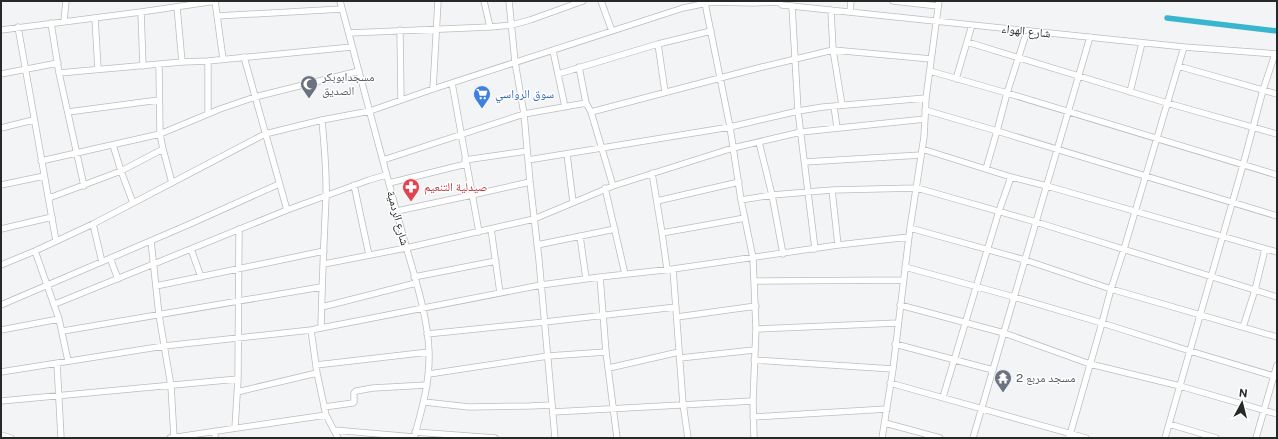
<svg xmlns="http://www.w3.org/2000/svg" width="1278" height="439" viewBox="0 0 1278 439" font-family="'Public Sans','Noto Naskh Arabic',sans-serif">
  <rect width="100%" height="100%" fill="#f3f4f5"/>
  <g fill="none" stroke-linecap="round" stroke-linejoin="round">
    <path stroke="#38b6cd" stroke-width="5.5" d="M 1167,18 L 1277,31"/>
    <g stroke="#bcbdbe" stroke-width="7">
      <path id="minor" d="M 215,1 L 223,59
        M 340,1 C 361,78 382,155 402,232 C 412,269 428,314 429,352 C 430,382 422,409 414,438
        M 484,1 L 490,27
        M 509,1 L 515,62 L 524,114 L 530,182 L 539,260 L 555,438
        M 601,1 L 612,31
        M 777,1 L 782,5 L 1184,47 L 1277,54
        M 893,1 L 938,6
        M 705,3 L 730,127 L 741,200 L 753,258 L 756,329 L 753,401 L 754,438
        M 792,6 L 798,111 L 815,249
        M 177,7 L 182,62
        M 831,10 L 833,50 L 842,105
        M 141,12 L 143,66
        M 850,12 L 851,1
        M 217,16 L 342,9
        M 95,18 L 98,69
        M 64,21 L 66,1
        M 51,23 L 59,73 L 84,186
        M 18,27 L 56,241
        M 1,30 L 141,12 L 216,1
        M 400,30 L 401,100
        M 349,33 L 490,27 L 512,25 L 530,20 L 583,1
        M 967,42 L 1167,103 L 1277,134
        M 658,44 L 665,92
        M 553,51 L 565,107
        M 244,57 L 287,210
        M 208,61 L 208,114
        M 159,65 L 160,134 L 163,149 L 172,183
        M 1178,66 L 1277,94
        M 579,67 L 586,103 L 591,112 L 613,186
        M 930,71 L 1007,93 L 1277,175
        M 59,73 L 182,62 L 208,61 L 352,47
        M 1,74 L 58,63
        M 558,74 L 658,44 L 711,31
        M 956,79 L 972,25
        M 452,83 L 479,232
        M 433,89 L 438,1
        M 1130,92 L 1142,43
        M 834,106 L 837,128
        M 925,110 L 997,131 L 1277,216
        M 68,112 L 159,100
        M 591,112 L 762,67 L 833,50 L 931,59
        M 1,128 L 33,120
        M 759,142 L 772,195 L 783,254
        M 113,145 L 121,171 L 133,203
        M 922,149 L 1011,177 L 1047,186 L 1277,252
        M 567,154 L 573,202
        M 383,160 L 524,114 L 586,103
        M 465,160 L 527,151
        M 528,160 L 730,127 L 798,111 L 823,107 L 926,98
        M 41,161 L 160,134 L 220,109 L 255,97 L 359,71
        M 805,162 L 921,155
        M 986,169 L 997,131 L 1007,93 L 1027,31
        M 652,173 L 662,233 L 667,269
        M 389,183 L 466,164
        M 1,185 L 44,176
        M 354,185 L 369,255
        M 605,188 L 625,274
        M 832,190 L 838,245
        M 49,198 L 121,171 L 163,149
        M 741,200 L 772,195 L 832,190 L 917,188 L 1036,222 L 1277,297
        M 657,201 L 739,182
        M 397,211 L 472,195 L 530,182
        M 93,224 L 102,262
        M 910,228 L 1025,260 L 1111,289 L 1277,337
        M 1,229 L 52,217
        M 491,229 L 500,293
        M 662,233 L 745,218
        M 580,236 L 586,279
        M 151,241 L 159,315 L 171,386 L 174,438
        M 537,245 L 615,229
        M 191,249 L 201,277
        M 35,251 L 59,319 L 68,361
        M 110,258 L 118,279
        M 324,264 L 406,248 L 534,219 L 613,186 L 733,148 L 801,132 L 925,119
        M 1,265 L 35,251 L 93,224 L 265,134 L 322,120 L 370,111 L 433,89 L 683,8 L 712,2 L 753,3 L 778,2
        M 905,267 L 1014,297 L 1102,323 L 1190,351 L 1277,377
        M 673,269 L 683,404 L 688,438
        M 414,277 L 496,261
        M 600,277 L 606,352 L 617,438
        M 754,281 L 903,280
        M 156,286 L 324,251
        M 55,304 L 287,210 L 369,180 L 386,175
        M 1,305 L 190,224 L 279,184
        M 900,305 L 1004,333 L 1090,364 L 1180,386 L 1277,414
        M 322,307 L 416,283
        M 677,317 L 756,306
        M 1243,327 L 1255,290 L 1265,249
        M 321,328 C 322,284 324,240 326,197 C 327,171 324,145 322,120
        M 756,329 L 898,323
        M 1,330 L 59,319
        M 311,330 L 317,373 L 326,415 L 338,438
        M 63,331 L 321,287
        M 427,334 L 545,322 L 676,307
        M 895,344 L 993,370
        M 680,358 L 754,350
        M 754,360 L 893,369
        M 57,363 L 61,438
        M 316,365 L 429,352
        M 609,368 L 679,352
        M 1,372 L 164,346 L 311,330 L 541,285 L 600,277 L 673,269 L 838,245 L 909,237
        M 429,374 L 548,356 L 606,352
        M 890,383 L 1086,438
        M 237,392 L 317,373
        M 943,397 L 999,211 L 1011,177
        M 1,401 L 238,379
        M 424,402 L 469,407 L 529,406 L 552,405
        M 324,407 L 353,403 L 354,402 L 354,393 L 356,391 L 373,388 L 427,385
        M 553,412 L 753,401
        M 753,417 L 887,409
        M 885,423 L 940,438
        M 1169,424 L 1216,438
        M 235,428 L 238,379 L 239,229
        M 334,430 L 414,437
        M 415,432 L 495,438
        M 1,435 L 11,438
        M 170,438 L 326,415
        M 215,438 L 215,431
        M 882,438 L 893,369 L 910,228 L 924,137 L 926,98 L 939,1
        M 973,438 L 1090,37
        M 1069,438 L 1102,323 L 1111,289 L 1124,249 L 1184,47
        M 1165,438 L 1243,165 L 1263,90 L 1275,54
        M 1256,438 L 1277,365"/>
    </g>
    <use href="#minor" stroke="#fff" stroke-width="5.5"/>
  </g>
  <defs>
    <g id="mosque-pin" transform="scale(0.9)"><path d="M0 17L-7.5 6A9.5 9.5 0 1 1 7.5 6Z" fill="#6b7280" stroke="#fff"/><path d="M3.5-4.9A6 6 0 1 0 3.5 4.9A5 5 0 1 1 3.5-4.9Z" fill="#fff"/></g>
    <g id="supermarket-pin" transform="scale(0.9)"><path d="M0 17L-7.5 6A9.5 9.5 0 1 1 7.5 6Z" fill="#3f7fe0" stroke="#fff"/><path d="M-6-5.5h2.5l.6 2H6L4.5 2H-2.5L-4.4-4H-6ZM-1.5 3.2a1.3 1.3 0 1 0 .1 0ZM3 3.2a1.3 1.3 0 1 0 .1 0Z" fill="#fff"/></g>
    <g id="pharmacy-pin" transform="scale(0.9)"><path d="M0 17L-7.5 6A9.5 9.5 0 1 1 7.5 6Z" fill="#e0444e" stroke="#fff"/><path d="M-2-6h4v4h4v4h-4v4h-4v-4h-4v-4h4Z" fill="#fff"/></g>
    <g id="temple-pin" transform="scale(0.9)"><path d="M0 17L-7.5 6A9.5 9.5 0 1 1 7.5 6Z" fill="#6b7280" stroke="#fff"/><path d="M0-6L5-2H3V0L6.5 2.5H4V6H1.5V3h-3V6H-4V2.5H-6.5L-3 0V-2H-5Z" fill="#fff"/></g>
  </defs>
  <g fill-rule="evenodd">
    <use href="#mosque-pin" x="309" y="84"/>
    <use href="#supermarket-pin" x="482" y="94"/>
    <use href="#pharmacy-pin" x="411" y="187"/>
    <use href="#temple-pin" x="1003" y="378"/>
  </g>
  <g text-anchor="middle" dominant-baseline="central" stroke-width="3" stroke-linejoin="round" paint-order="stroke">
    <g font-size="12" fill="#272828" stroke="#fff">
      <text transform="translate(1026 31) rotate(6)">شارع الهواء</text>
      <text transform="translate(398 218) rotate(75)">شارع الردمية</text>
    </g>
    <g font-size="12" fill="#5b616d" stroke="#fff" text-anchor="start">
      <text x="322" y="77">مسجدابوبكر<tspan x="322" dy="14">الصديق</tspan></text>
      <text x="1016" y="378">مسجد مربع 2</text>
    </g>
    <g font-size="12" fill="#366cbe" stroke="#fff" text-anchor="start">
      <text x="495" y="94">سوق الرواسي</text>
    </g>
    <g font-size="12" fill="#be3a42" stroke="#fff" text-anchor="start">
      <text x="424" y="187">صيدلية التنعيم</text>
    </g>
  </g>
  <rect width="1278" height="439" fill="none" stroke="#272828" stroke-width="4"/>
  <g transform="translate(1242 403) rotate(7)" stroke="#ffffff" stroke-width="3" paint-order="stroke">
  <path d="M0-3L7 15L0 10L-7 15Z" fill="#272828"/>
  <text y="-6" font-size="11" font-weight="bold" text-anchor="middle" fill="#272828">N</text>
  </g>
</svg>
